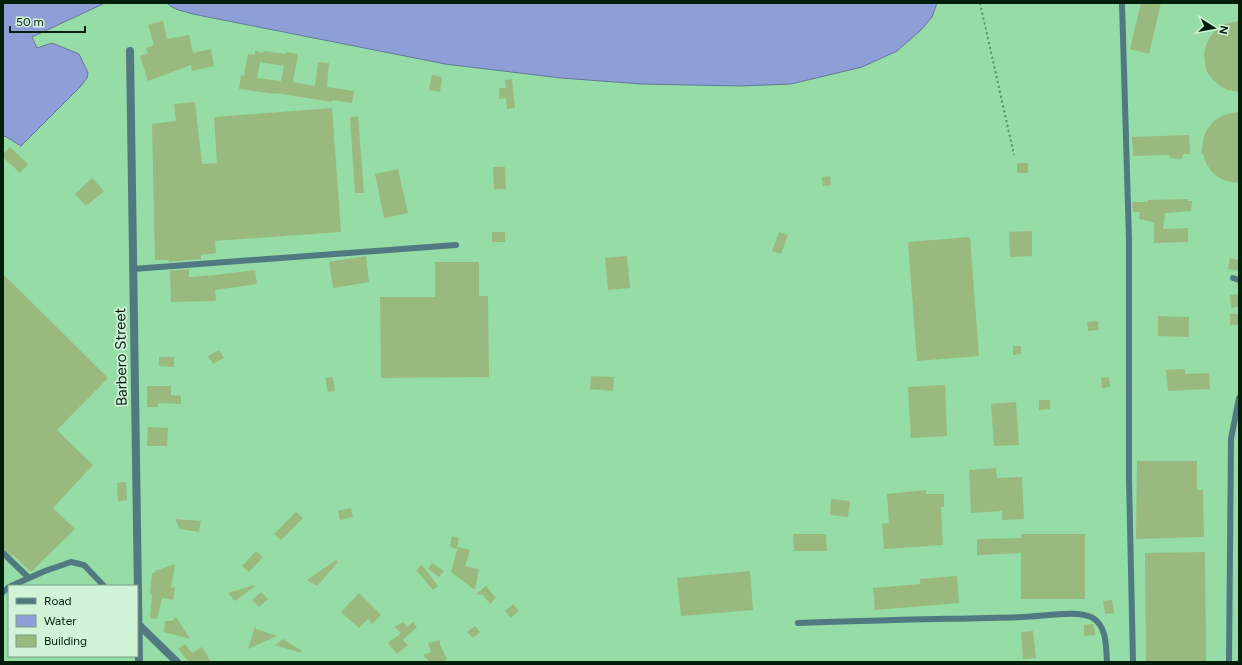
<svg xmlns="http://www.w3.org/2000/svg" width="1242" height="665" viewBox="0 0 1242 665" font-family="Figtree,sans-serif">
  <rect width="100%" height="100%" fill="#95dca6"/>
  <path fill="#8e9fd8" stroke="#64789a" d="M 3,3 L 105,3 L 32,37 L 37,48 L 52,43 L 79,54 L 88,73 L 87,78 L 80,87 L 21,146 L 5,136 L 3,137 Z
    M 167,3 L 937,3 L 932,17 L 921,30 L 897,51 L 862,67 L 791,84 L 740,86 L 642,84 L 561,78 L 445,64 L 193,14 C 184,11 173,10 167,3 Z"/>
  <path fill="#9ab97f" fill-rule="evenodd" d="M 1141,3 L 1161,3 L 1149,54 L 1130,49 Z
    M 163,21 L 167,39 L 189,35 L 193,53 L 211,49 L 214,66 L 192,71 L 191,65 L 148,81 L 140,56 L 148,53 L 146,48 L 154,45 L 148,25 Z
    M 1239,21 L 1239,92 L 1228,90 L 1220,86 L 1213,80 L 1207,72 L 1205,63 L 1204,54 L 1206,45 L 1210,37 L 1216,30 L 1223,25 L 1232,22 Z
    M 255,51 L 263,53 L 264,51 L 286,54 L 287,52 L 298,54 L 293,82 L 315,86 L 318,62 L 329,63 L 327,87 L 354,91 L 352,103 L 332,100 L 332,102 L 276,93 L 275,94 L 239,89 L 241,75 L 244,76 L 248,54 L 255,55 ZM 260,62 L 284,66 L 281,81 L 257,78 Z
    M 432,75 L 442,77 L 440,92 L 429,90 Z
    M 512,79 L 515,108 L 507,109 L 506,98 L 499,99 L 499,88 L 506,88 L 505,80 Z
    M 195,102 L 202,164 L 217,163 L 214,117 L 332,108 L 341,232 L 215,241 L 216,253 L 201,255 L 201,259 L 169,262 L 169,260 L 155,260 L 152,124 L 176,121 L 174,104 Z
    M 1239,112 L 1239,183 L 1226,181 L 1218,177 L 1211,171 L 1206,163 L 1203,154 L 1201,154 L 1204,136 L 1208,128 L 1214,121 L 1222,116 L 1230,113 Z
    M 358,116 L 364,193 L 355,193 L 350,117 Z
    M 1189,135 L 1190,154 L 1183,154 L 1182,159 L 1170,158 L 1170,155 L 1133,156 L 1132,137 Z
    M 10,147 L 28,164 L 20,173 L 3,157 L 3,154 Z
    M 1017,163 L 1028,163 L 1028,173 L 1017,173 Z
    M 493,167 L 505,167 L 506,189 L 494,189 Z
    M 398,169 L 408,213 L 384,218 L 375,174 Z
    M 830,176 L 831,185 L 823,186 L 822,177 Z
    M 92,178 L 104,191 L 86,206 L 75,194 Z
    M 1188,199 L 1188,201 L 1192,201 L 1191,211 L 1165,213 L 1163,229 L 1188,228 L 1188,242 L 1154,243 L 1154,222 L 1150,222 L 1149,221 L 1139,219 L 1140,212 L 1133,212 L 1132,202 L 1148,202 L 1148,200 Z
    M 1032,231 L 1032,256 L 1010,257 L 1009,232 Z
    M 492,232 L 505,232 L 505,242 L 492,242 Z
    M 779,232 L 788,235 L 781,254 L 772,251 Z
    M 970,237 L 979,356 L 917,361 L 908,242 Z
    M 366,256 L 369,282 L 333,288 L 329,262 Z
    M 627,256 L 630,288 L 608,290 L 605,258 Z
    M 1230,258 L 1239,260 L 1239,271 L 1228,269 Z
    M 435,262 L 479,262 L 479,296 L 488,296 L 489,377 L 381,378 L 380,297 L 435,297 Z
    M 189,269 L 189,277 L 215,275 L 255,270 L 257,284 L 215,290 L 216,301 L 171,302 L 170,271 Z
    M 3,274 L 108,378 L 57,430 L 93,465 L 53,508 L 75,529 L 31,572 L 13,555 L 12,556 L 3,549 Z
    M 1239,294 L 1239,307 L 1231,308 L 1230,295 Z
    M 1230,314 L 1238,314 L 1238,325 L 1230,325 Z
    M 1158,316 L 1189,317 L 1189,337 L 1158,336 Z
    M 1098,321 L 1099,330 L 1088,331 L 1087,322 Z
    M 1013,346 L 1021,346 L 1021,354 L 1013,355 Z
    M 219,350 L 224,358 L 213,364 L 208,356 Z
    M 159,357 L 174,357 L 174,367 L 159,366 Z
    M 1185,369 L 1185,374 L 1209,373 L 1210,389 L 1168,391 L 1166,370 Z
    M 591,376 L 614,377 L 613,391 L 590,389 Z
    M 333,377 L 335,391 L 328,392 L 325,378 Z
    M 1109,377 L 1110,387 L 1102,388 L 1101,378 Z
    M 945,385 L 947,436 L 911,438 L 908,387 Z
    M 147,386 L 171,386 L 171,395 L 181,396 L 181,404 L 158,403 L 158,407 L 147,407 Z
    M 1039,400 L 1050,400 L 1050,409 L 1039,410 Z
    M 1016,402 L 1019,445 L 994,446 L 991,404 Z
    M 148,427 L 168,428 L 167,446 L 147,446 Z
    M 1137,461 L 1197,461 L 1197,490 L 1203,490 L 1204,537 L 1136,539 Z
    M 996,468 L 997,478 L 1022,477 L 1024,519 L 1002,520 L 1002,511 L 971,513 L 969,470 Z
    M 126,482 L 127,500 L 118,501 L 117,483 Z
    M 926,490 L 926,494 L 944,494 L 944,507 L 941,507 L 943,545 L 884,549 L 882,524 L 889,523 L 887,494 Z
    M 831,499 L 850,501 L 848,517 L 830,515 Z
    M 351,508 L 353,517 L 340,520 L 338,511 Z
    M 296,512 L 303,518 L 281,540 L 274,534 Z
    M 175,519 L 201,521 L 199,532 L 180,529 Z
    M 793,534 L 826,534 L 827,551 L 794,551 Z
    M 1021,534 L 1085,534 L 1085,599 L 1021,599 L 1021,553 L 977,555 L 977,539 L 1021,538 Z
    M 452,536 L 459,538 L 457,549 L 450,547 Z
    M 458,547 L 470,550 L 465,566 L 479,569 L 475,590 L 451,572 Z
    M 256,551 L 263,557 L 249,572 L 242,566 Z
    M 1205,552 L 1206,662 L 1146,662 L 1145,553 Z
    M 336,560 L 338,562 L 317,586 L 307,580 Z
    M 432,563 L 444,571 L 439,577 L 428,569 Z
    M 175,564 L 171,588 L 175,587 L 173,600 L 162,598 L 157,619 L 150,618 L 152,594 L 150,594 L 152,573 L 155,573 L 155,571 Z
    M 422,565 L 438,586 L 433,590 L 416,570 Z
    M 750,571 L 753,610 L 681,616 L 677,578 Z
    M 957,576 L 959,603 L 875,610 L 873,588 L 920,584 L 920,579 Z
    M 254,585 L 255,586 L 235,601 L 228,593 Z
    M 486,586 L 496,598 L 490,604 L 483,595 L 476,594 Z
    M 261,592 L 268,599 L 259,607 L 252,600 Z
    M 359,593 L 381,615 L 372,624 L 368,619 L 359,628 L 341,612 Z
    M 1112,600 L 1114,613 L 1105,614 L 1103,601 Z
    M 513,604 L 519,611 L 511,618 L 505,611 Z
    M 176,617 L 190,639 L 164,632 L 165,621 L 172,621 Z
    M 403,622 L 407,627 L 413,622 L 417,627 L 403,640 L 408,645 L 397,654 L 388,643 L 401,633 L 394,627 Z
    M 1093,624 L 1094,625 L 1095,635 L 1084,636 L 1084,625 Z
    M 475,626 L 480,632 L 473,638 L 467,632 Z
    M 255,627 L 256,629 L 277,636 L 248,649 Z
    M 1033,631 L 1036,658 L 1023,659 L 1021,632 Z
    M 283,639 L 302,651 L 301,653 L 275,645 Z
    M 440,640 L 440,645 L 447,659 L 443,662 L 430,662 L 423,655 L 431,652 L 428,643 Z
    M 185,644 L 192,653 L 202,647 L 211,662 L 189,662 L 178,649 Z"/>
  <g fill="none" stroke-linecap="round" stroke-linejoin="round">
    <path stroke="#578c65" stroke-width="2" stroke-dasharray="2 3" stroke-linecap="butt" d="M 980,3 L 1014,155"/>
    <path stroke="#517981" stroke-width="6" d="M 1122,3 L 1129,240 L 1129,480 L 1133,662
      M 133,269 L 456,245
      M 1233,278 L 1239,280
      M 3,553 L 29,578
      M 11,586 L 45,571 L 71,562 L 84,565 L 104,586
      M 3,592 L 9,587
      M 798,623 C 873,620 948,619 1023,617 C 1041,617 1078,609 1093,618 C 1107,627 1106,647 1107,662
      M 1229,662 L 1231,439 L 1239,398"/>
    <path stroke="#517981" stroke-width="8" d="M 130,51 L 139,662
      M 139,625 L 177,662"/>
  </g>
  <g text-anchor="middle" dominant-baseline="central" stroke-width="3.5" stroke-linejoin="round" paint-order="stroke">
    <g font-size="15" fill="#021e0b" stroke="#d1f3d8">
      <text transform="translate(121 357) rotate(-91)">Barbero Street</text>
    </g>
  </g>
  <rect width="1242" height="665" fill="none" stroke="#021e0b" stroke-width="8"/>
  <rect x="8" y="585" width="130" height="72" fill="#d1f3d8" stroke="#7e9e86"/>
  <rect x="16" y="598" width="20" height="6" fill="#517981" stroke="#7e9e86"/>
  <text x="44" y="605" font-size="12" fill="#021e0b">Road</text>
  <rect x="16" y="615" width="20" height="12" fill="#8e9fd8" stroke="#7e9e86"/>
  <text x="44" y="625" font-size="12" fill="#021e0b">Water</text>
  <rect x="16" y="635" width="20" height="12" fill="#9ab97f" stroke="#7e9e86"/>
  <text x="44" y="645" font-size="12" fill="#021e0b">Building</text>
  <g transform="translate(1214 28) rotate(101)" stroke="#d1f3d8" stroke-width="3" paint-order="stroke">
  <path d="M0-3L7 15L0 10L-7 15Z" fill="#021e0b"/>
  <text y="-6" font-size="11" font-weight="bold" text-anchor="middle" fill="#021e0b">N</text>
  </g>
  <path d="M10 26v6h75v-6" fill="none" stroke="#021e0b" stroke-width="2"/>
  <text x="16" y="26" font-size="12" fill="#021e0b" stroke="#d1f3d8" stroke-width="3" paint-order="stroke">50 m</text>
</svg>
